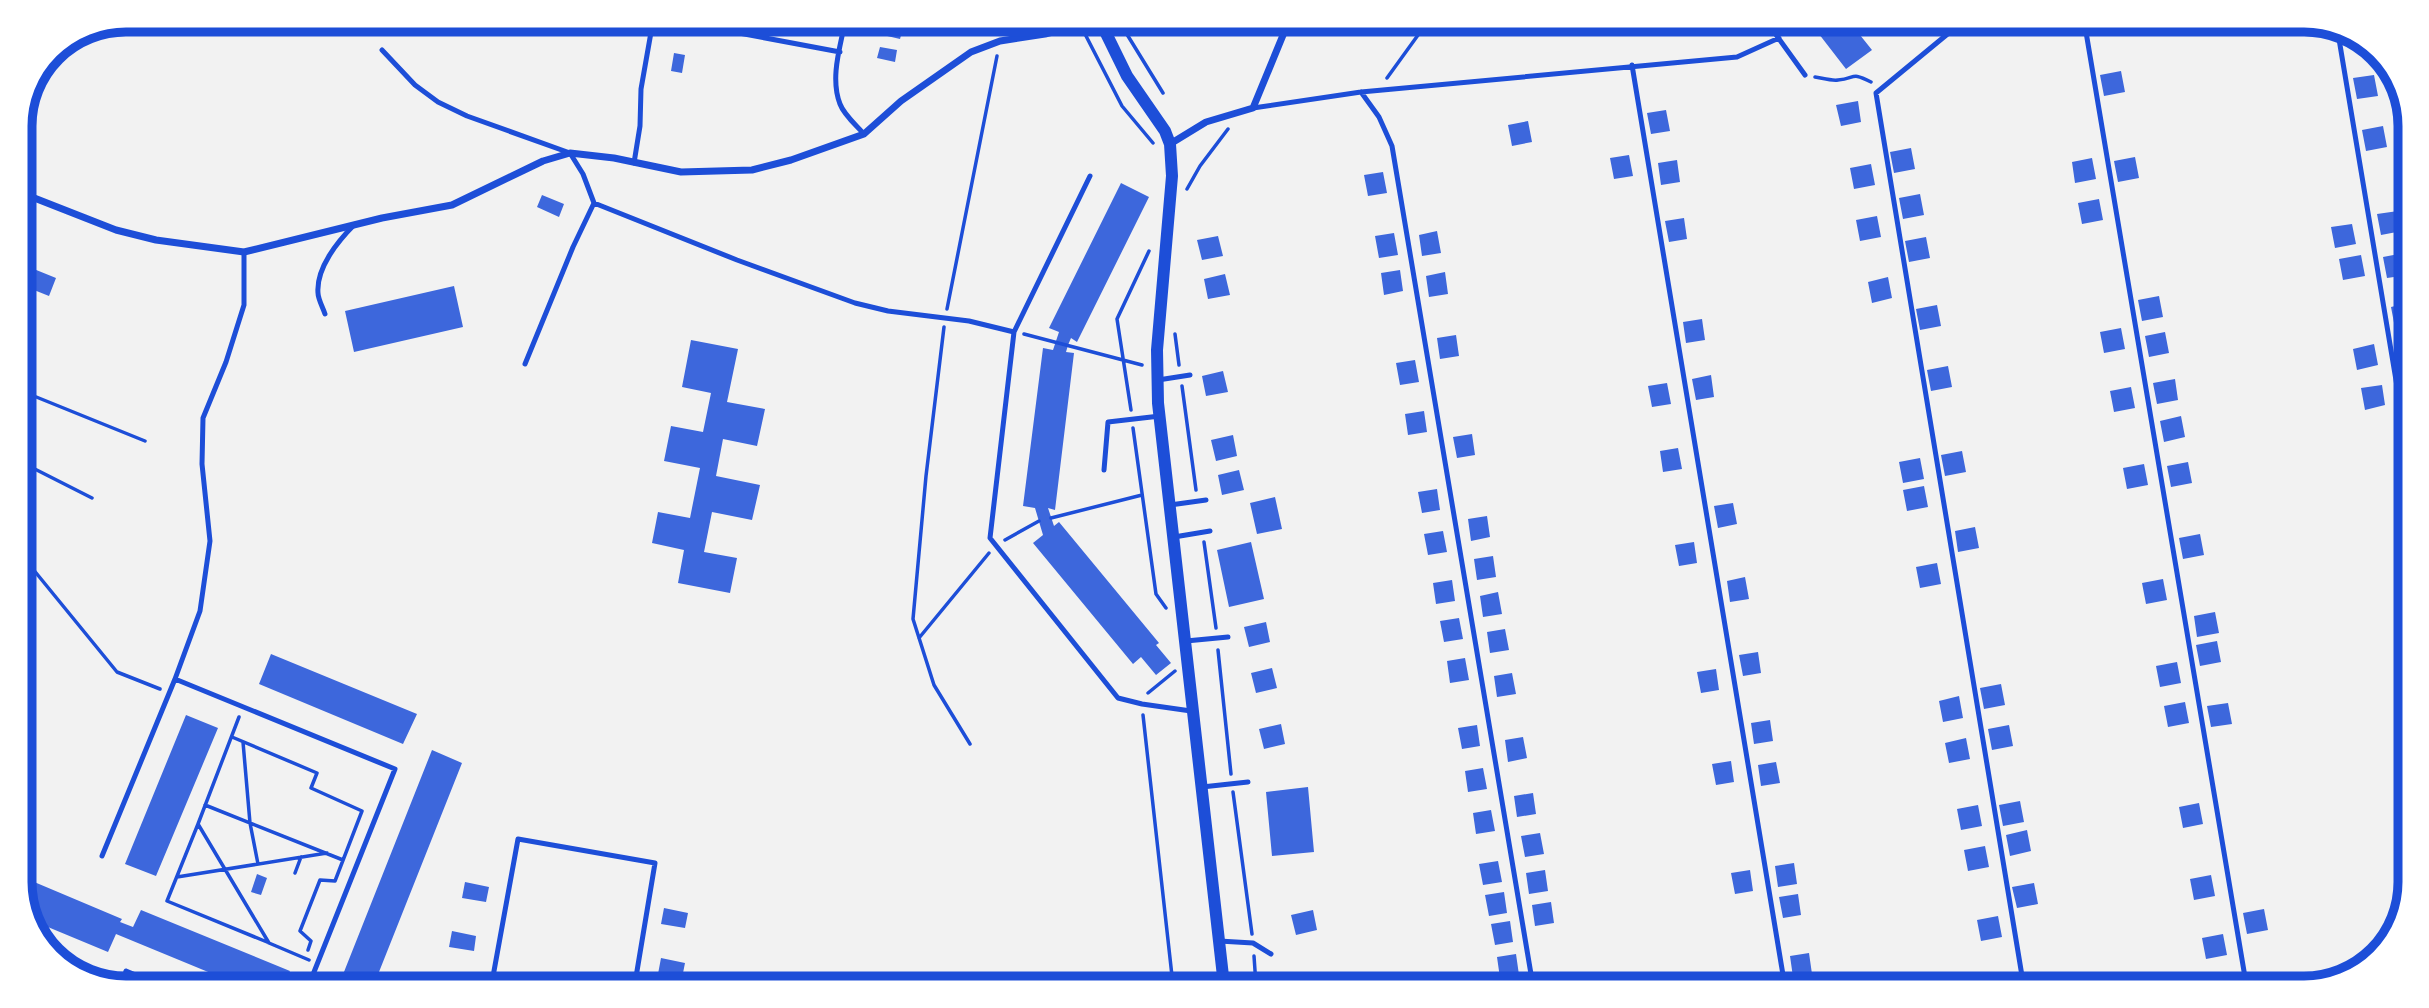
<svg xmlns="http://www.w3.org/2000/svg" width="2429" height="1008" viewBox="0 0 2429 1008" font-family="'Nunito Sans',sans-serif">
  <rect width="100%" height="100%" fill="#f2f2f2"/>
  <path fill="#3d67dc" d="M 885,24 L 903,28 L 900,39 L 883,35 Z
    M 1812,25 L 1852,25 L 1872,50 L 1846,69 Z
    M 880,47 L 897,50 L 895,62 L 877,58 Z
    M 674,53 L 685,55 L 682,73 L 671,71 Z
    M 2121,71 L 2125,92 L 2104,96 L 2100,75 Z
    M 2374,75 L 2378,96 L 2357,99 L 2353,78 Z
    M 1858,101 L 1861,122 L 1841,126 L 1836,105 Z
    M 1666,110 L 1670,131 L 1651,134 L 1647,113 Z
    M 1528,121 L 1532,142 L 1512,146 L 1508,125 Z
    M 2383,126 L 2387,147 L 2366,151 L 2362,130 Z
    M 1911,148 L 1915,169 L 1894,173 L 1890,152 Z
    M 1629,155 L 1633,176 L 1614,179 L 1610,158 Z
    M 2135,157 L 2139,178 L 2118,182 L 2114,161 Z
    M 2092,158 L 2096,179 L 2075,183 L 2072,162 Z
    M 1677,160 L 1680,182 L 1661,185 L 1658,163 Z
    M 1871,164 L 1875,185 L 1854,189 L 1850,168 Z
    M 1383,172 L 1387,193 L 1368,196 L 1364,175 Z
    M 1121,183 L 1149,197 L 1077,342 L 1071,338 L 1068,345 L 1066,352 L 1074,353 L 1055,510 L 1048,508 L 1054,526 L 1059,522 L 1159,643 L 1156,645 L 1171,663 L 1156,675 L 1141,657 L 1133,664 L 1033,543 L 1043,535 L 1035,508 L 1023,506 L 1043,348 L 1053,350 L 1059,332 L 1049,328 Z
    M 1920,194 L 1924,215 L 1903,219 L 1899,198 Z
    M 542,195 L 564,204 L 559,217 L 537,207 Z
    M 2099,199 L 2103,220 L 2082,224 L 2078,203 Z
    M 2398,211 L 2402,231 L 2381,235 L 2377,214 Z
    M 1877,216 L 1881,237 L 1860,241 L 1856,220 Z
    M 1684,218 L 1687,239 L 1669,242 L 1665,221 Z
    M 2352,224 L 2356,244 L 2335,248 L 2331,227 Z
    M 1437,231 L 1441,253 L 1422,256 L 1419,235 Z
    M 1394,233 L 1398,255 L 1379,258 L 1375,236 Z
    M 1218,236 L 1223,256 L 1202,260 L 1197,240 Z
    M 1926,237 L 1930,258 L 1909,262 L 1905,241 Z
    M 2404,253 L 2408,275 L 2387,278 L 2383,257 Z
    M 2361,255 L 2365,276 L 2343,280 L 2339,259 Z
    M 19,263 L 56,278 L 49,296 L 19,284 Z
    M 1400,270 L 1403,291 L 1384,295 L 1381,273 Z
    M 1445,272 L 1448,294 L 1429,297 L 1426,276 Z
    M 1225,274 L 1230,295 L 1208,299 L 1204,279 Z
    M 1888,277 L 1892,298 L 1872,303 L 1868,282 Z
    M 454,286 L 463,327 L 354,352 L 345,311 Z
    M 2159,296 L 2163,317 L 2142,321 L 2138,300 Z
    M 2408,303 L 2408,325 L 2395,328 L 2391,307 Z
    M 1937,305 L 1941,326 L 1920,330 L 1916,309 Z
    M 1702,319 L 1705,340 L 1686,343 L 1683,322 Z
    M 2121,328 L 2125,349 L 2104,353 L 2100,332 Z
    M 2165,332 L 2169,353 L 2149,357 L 2145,336 Z
    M 1456,335 L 1459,356 L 1440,359 L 1437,338 Z
    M 691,340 L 738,349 L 727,402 L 765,409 L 757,446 L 723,439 L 716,476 L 760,485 L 752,520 L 712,512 L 704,552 L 737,558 L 730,593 L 678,583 L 684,550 L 652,543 L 658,512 L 690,518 L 700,468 L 664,461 L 671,426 L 703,432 L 711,393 L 682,387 Z
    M 2407,342 L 2407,363 L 2402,364 L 2398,343 Z
    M 2374,344 L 2378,365 L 2357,370 L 2353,349 Z
    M 1415,360 L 1419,382 L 1400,385 L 1396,363 Z
    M 1948,366 L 1952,387 L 1931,391 L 1927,370 Z
    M 1223,371 L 1228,392 L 1206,396 L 1202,376 Z
    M 1711,375 L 1714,397 L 1696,400 L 1692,379 Z
    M 2175,379 L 2178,400 L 2157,404 L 2153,383 Z
    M 1667,383 L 1671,404 L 1652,407 L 1648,386 Z
    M 2382,385 L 2385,405 L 2365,410 L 2361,388 Z
    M 2131,387 L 2135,408 L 2114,412 L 2110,391 Z
    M 1424,411 L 1427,432 L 1408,435 L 1405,414 Z
    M 2181,416 L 2185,437 L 2164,442 L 2160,421 Z
    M 1472,434 L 1475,455 L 1457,458 L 1453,437 Z
    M 1233,435 L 1237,456 L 1216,461 L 1211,440 Z
    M 1678,448 L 1682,469 L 1663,472 L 1660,451 Z
    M 1962,451 L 1966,472 L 1945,476 L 1941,455 Z
    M 1920,458 L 1924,479 L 1903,483 L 1899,462 Z
    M 2188,462 L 2192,483 L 2171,487 L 2167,466 Z
    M 2144,464 L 2148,485 L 2127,489 L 2123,468 Z
    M 1239,470 L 1244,490 L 1222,495 L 1218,475 Z
    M 1924,486 L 1928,507 L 1907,511 L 1903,490 Z
    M 1437,489 L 1440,510 L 1422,513 L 1418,492 Z
    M 1275,497 L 1282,529 L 1257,534 L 1250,503 Z
    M 1733,503 L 1737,524 L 1718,528 L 1714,506 Z
    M 1487,516 L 1490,537 L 1471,541 L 1468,519 Z
    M 1975,527 L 1979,548 L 1958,552 L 1955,531 Z
    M 1443,531 L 1447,552 L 1428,555 L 1424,534 Z
    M 2200,534 L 2204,555 L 2183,559 L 2179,538 Z
    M 1251,542 L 1264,599 L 1229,607 L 1217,550 Z
    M 1694,542 L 1697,563 L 1679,566 L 1675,545 Z
    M 1493,556 L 1496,577 L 1477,580 L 1474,559 Z
    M 1937,563 L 1941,584 L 1920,588 L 1916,567 Z
    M 1745,577 L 1749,599 L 1730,602 L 1727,581 Z
    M 2163,579 L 2167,600 L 2146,604 L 2142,583 Z
    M 1452,580 L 1455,601 L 1436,604 L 1433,583 Z
    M 1498,592 L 1502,614 L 1483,617 L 1480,596 Z
    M 2215,612 L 2219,633 L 2197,637 L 2194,616 Z
    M 1459,618 L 1463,639 L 1444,642 L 1440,621 Z
    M 1266,622 L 1270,642 L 1249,647 L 1244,627 Z
    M 1505,629 L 1509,650 L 1490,653 L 1487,632 Z
    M 2217,641 L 2221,662 L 2200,666 L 2196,645 Z
    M 1758,652 L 1761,673 L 1743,676 L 1739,655 Z
    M 271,654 L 417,714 L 403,744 L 259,684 Z
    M 1465,658 L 1469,680 L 1450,683 L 1447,661 Z
    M 2177,662 L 2181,683 L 2160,687 L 2156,666 Z
    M 1272,668 L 1277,688 L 1256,693 L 1251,673 Z
    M 1716,669 L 1719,690 L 1701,693 L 1697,672 Z
    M 1512,673 L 1516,694 L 1497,697 L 1494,676 Z
    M 2001,684 L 2005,705 L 1984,709 L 1980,688 Z
    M 1959,696 L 1963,718 L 1943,722 L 1939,701 Z
    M 2185,702 L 2189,723 L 2168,727 L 2164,706 Z
    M 2228,703 L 2232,724 L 2211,727 L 2207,706 Z
    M 186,715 L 218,728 L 156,876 L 125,864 Z
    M 1770,720 L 1773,741 L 1754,744 L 1751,723 Z
    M 1281,724 L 1285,744 L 1264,749 L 1259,729 Z
    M 1477,725 L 1480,746 L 1462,749 L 1458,728 Z
    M 2009,725 L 2013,746 L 1992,750 L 1988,729 Z
    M 1523,737 L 1527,758 L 1508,762 L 1505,740 Z
    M 1966,738 L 1970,759 L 1949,763 L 1945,743 Z
    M 432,750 L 462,763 L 375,982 L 340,982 Z
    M 1731,761 L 1734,782 L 1716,785 L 1712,764 Z
    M 1776,762 L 1780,783 L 1761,786 L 1758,765 Z
    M 1483,768 L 1487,789 L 1468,792 L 1465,771 Z
    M 1308,787 L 1314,852 L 1272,856 L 1266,792 Z
    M 1533,793 L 1536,814 L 1517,817 L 1514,796 Z
    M 2020,801 L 2024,822 L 2003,826 L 1999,805 Z
    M 2199,803 L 2203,824 L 2183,828 L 2179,807 Z
    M 1978,805 L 1982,826 L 1961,830 L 1957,809 Z
    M 1491,810 L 1495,831 L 1476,834 L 1473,813 Z
    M 2027,830 L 2031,851 L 2010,856 L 2006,835 Z
    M 1540,833 L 1544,854 L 1525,857 L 1521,836 Z
    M 1985,846 L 1989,867 L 1968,871 L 1964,850 Z
    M 1498,861 L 1502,882 L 1483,885 L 1479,864 Z
    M 1794,863 L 1797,884 L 1778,887 L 1775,866 Z
    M 1545,870 L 1548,891 L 1529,894 L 1526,873 Z
    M 1750,870 L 1753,891 L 1735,894 L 1731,873 Z
    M 257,874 L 267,878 L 261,895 L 251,892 Z
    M 2211,875 L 2215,896 L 2194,900 L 2190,879 Z
    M 20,876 L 122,919 L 120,922 L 133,927 L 141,910 L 290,971 L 285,981 L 230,981 L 116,934 L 108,952 L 31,920 L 20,889 Z
    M 465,882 L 489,887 L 486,902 L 462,898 Z
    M 2034,883 L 2038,904 L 2017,908 L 2012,887 Z
    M 1504,892 L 1507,913 L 1489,916 L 1485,895 Z
    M 1798,894 L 1801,915 L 1783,918 L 1779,897 Z
    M 1551,902 L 1554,923 L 1535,926 L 1532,905 Z
    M 664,908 L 688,913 L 685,928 L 661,924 Z
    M 2264,909 L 2268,930 L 2247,934 L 2243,913 Z
    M 1313,910 L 1317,930 L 1296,935 L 1291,915 Z
    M 1998,916 L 2002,937 L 1981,941 L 1977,920 Z
    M 1510,921 L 1513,942 L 1495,945 L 1491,924 Z
    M 452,931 L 476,936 L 474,951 L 449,947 Z
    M 2223,934 L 2227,955 L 2206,959 L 2202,938 Z
    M 1809,953 L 1812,974 L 1793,977 L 1790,956 Z
    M 1516,954 L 1519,975 L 1500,978 L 1497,957 Z
    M 661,958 L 685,963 L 682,978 L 658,974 Z
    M 2052,972 L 2055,988 L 2033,988 L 2031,976 Z
    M 1563,973 L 1565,986 L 1546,986 L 1544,976 Z
    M 2274,977 L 2277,989 L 2255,989 L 2254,981 Z"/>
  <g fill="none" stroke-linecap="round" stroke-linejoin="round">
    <path stroke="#1d4ed8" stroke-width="3.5" d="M 1120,23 L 1163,93
      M 1085,34 L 1122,106 L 1153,143
      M 1815,77 C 1822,78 1831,81 1838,80 C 1856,79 1850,71 1871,82
      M 1387,78 L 1426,24
      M 1187,189 L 1200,166 L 1228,129
      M 947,309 L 997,56
      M 944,327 L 926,476 L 913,619 L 934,685 L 970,744
      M 1024,334 L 1142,365
      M 1175,334 L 1179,365
      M 1182,386 L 1196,490
      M 19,390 L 145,441
      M 1131,410 L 1117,319 L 1149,251
      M 1133,428 L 1156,594 L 1166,608
      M 19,461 L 92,498
      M 1051,518 L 1142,495
      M 1005,540 L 1039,521
      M 1204,542 L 1216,628
      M 19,552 L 117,672 L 160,689
      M 919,638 L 989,553
      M 1218,650 L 1231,774
      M 1148,693 L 1175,671
      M 1143,715 L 1173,985
      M 239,717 L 198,824 L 269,943 L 309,960
      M 232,737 L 317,773 L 311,788 L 362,811 L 335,881 L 320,880 L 300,931 L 311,941 L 308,950
      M 243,742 L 250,823 L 258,864
      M 1233,792 L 1252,934
      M 205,805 L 343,860
      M 198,824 L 167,901 L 267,942
      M 295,873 L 301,857
      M 177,877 L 327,853
      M 1254,956 L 1256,985"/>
    <path stroke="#1d4ed8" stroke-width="5" d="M 675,21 L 840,52
      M 845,22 C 840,48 830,78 840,104 C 844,115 856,125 864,134
      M 1769,25 L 1805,75
      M 1904,26 L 1907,28 L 1950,32
      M 2085,26 L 2247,989
      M 2337,27 L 2406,440
      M 1950,32 L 1876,93 L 2024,988
      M 382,50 L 415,85 L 438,102 L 467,116 L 570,153 L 583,174 L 594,203
      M 1632,65 L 1785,987
      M 1361,92 L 1379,117 L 1392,146 L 1533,986
      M 1253,108 L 1361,92 L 1737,57 L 1779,38
      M 634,163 L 640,126 L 641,89 L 653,21
      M 1090,176 L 1014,332 L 990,538 L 1118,698 L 1142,704 L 1191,711
      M 325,314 C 323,308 318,299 318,293 C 316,268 338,241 354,225
      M 525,364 L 573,247 L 594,203 L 737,260 L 855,303 L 888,311 L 969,321 L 1014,332
      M 1158,380 L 1190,375
      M 1104,470 L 1108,422 L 1160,416
      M 1170,505 L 1206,500
      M 1174,537 L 1210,531
      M 1186,641 L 1228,637
      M 175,679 L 200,611 L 210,541 L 202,464 L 203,418 L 226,362 L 244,305 L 244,252
      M 1202,787 L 1248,782
      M 102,856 L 175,679 L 395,769 L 310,982
      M 1219,941 L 1253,943 L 1271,954
      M 70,969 L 100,981
      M 123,981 L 126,971 L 150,981
      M 492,982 L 518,839 L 655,863 L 635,983"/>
    <path stroke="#1d4ed8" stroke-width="7" d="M 1950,32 L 1996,26
      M 1170,144 L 1206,122 L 1253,108 L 1288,23
      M 19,192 L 116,230 L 156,240 L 244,252 L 382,218 L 452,205 L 543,161 L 570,153 L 614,158 L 681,172 L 752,170 L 791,160 L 864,134 L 901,101 L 971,52 L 1000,41 L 1045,34 L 1086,23"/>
    <path stroke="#1d4ed8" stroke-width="12" d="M 1101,23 L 1127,76 L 1165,131 L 1170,144 L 1172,176 L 1157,350 L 1158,403 L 1224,985"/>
  </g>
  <path d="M0 0H2429V1008H0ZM126 32H2304A94 94 0 0 1 2398 126V882A94 94 0 0 1 2304 976H126A94 94 0 0 1 32 882V126A94 94 0 0 1 126 32Z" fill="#fff" fill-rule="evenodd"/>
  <path fill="none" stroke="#1d4ed8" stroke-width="9" d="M126 32H2304A94 94 0 0 1 2398 126V882A94 94 0 0 1 2304 976H126A94 94 0 0 1 32 882V126A94 94 0 0 1 126 32Z"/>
</svg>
